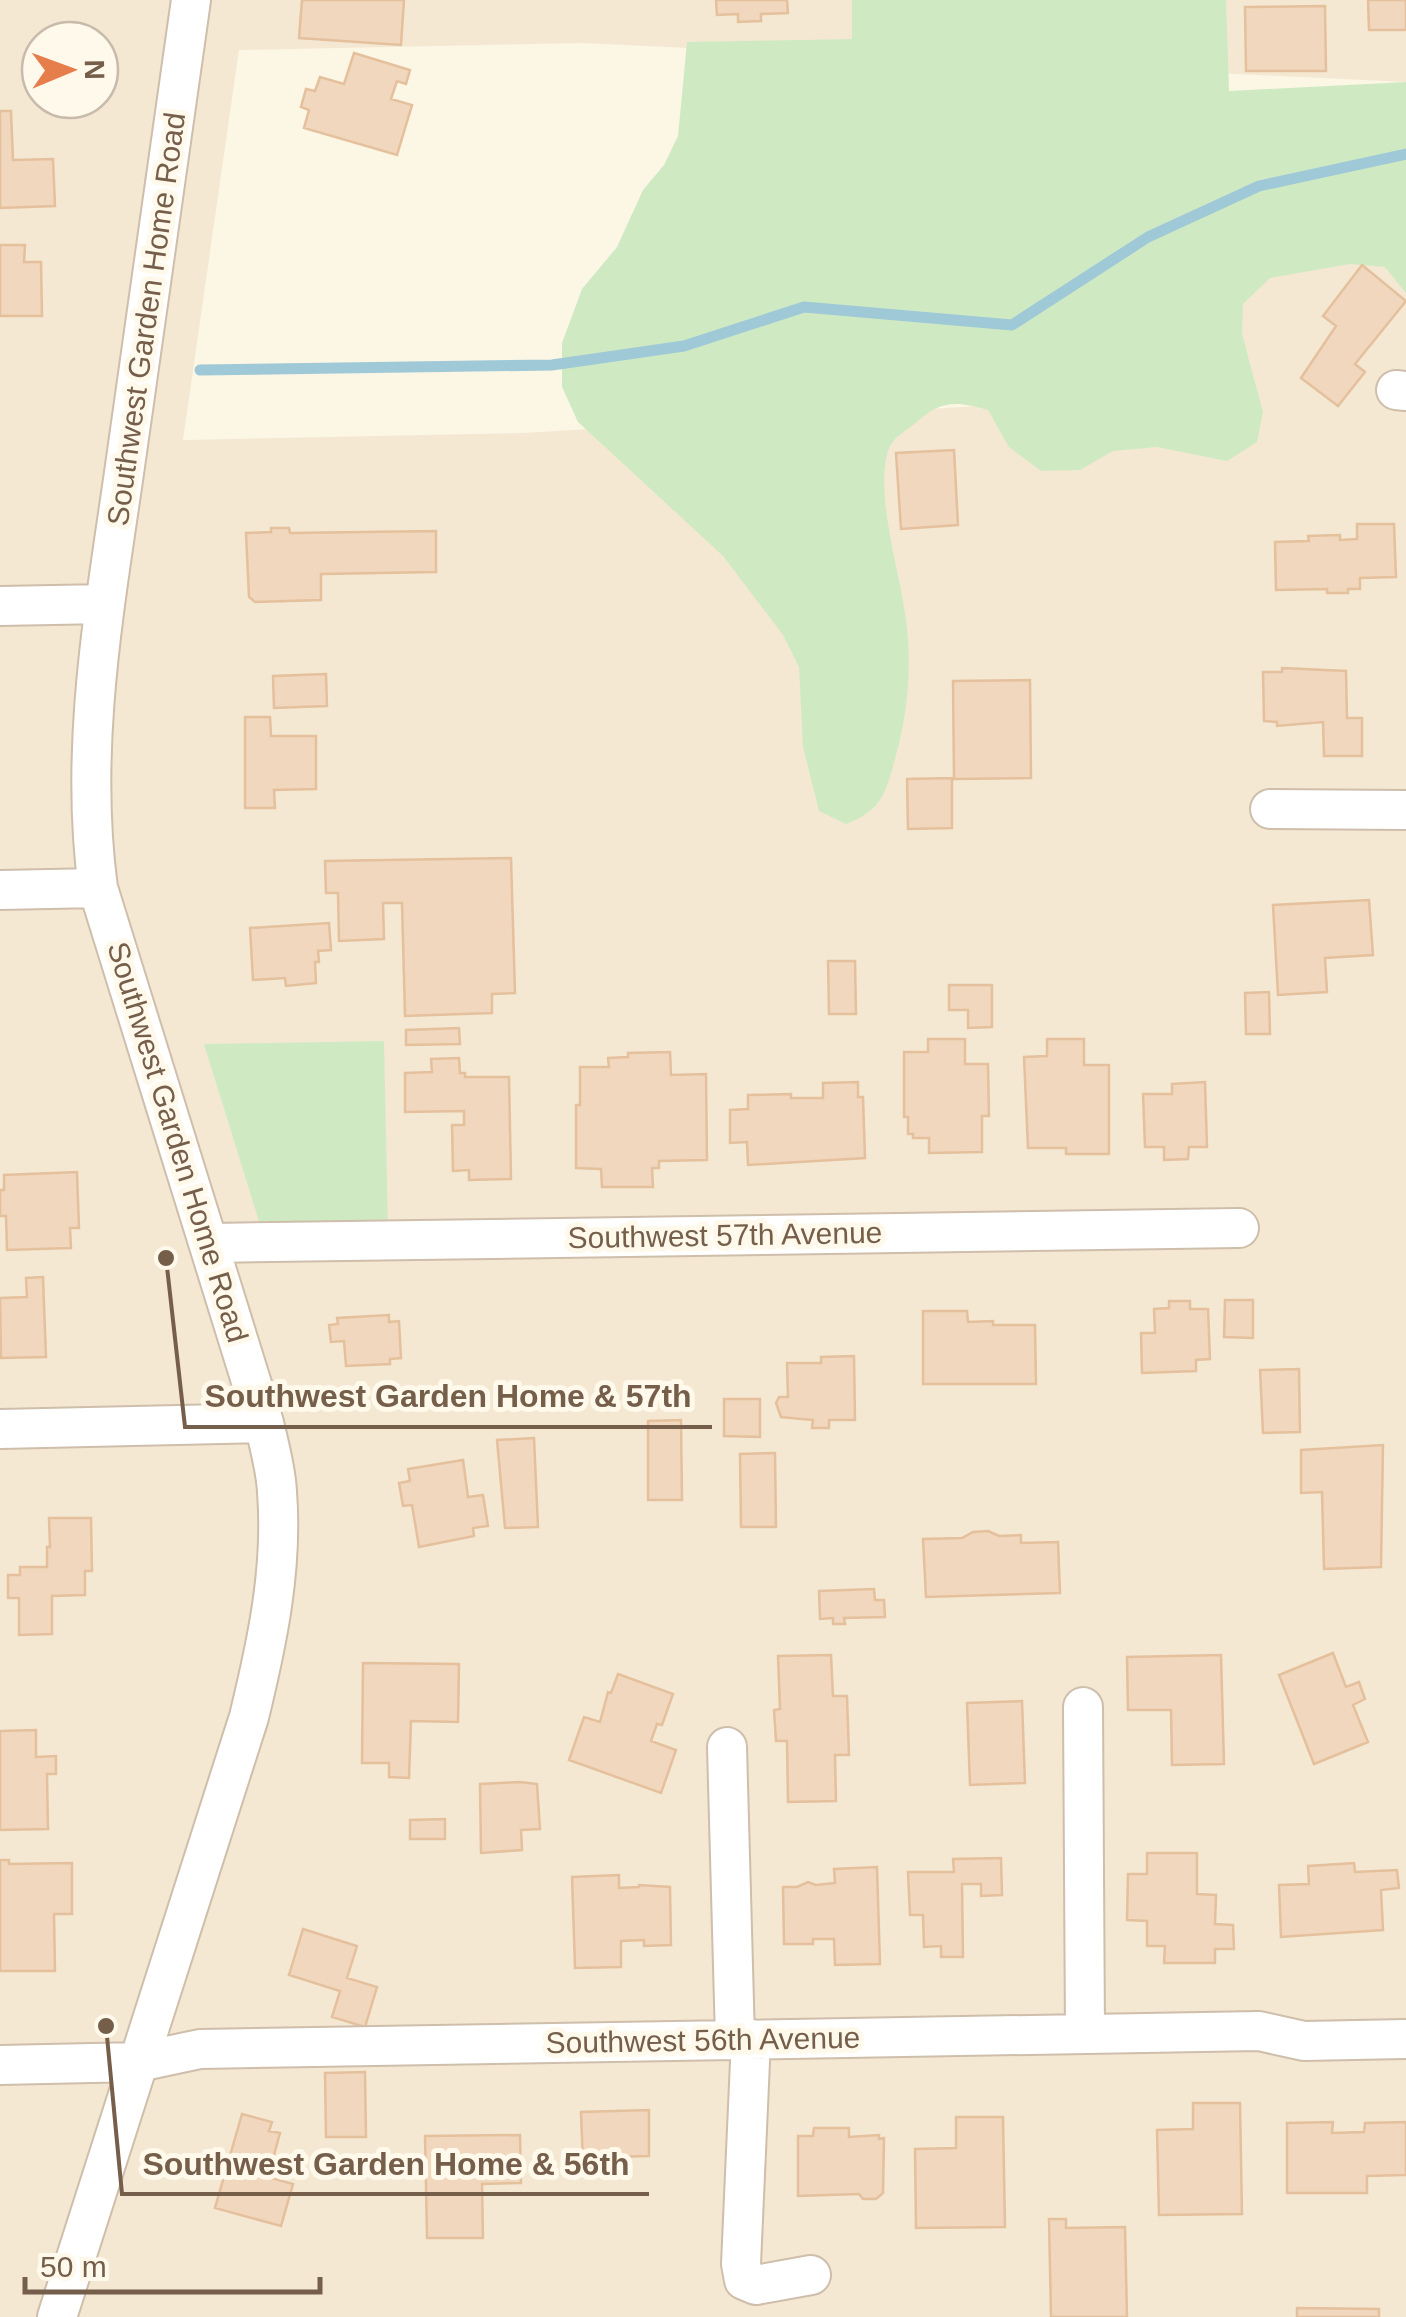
<svg xmlns="http://www.w3.org/2000/svg" width="1406" height="2317" viewBox="0 0 1406 2317" font-family="Arial,sans-serif">
  <rect width="100%" height="100%" fill="#fcf6e5"/>
  <path fill="#f4e8d3" fill-rule="evenodd" d="M 0,0 L 1406,0 L 1406,82 L 582,43 L 239,50 L 183,440 L 523,433 L 1030,403 L 1281,243 L 1406,246 L 1406,2317 L 0,2317 ZM 40,40 L 100,40 L 100,100 L 40,100 Z"/>
  <path fill="#cfeac3" d="M 852,0 L 1226,0 L 1229,91 L 1406,82 L 1406,293 L 1385,267 L 1350,264 L 1270,278 L 1243,304 L 1242,334 L 1263,412 L 1257,442 L 1227,461 L 1157,447 L 1113,451 L 1080,470 L 1041,471 L 1009,447 L 988,410 C 958,402 943,399 918,421 C 910,428 894,437 890,446 C 872,487 901,575 906,620 C 912,664 908,713 896,755 C 886,792 883,810 846,824 L 819,811 L 803,747 L 799,667 L 783,635 L 723,556 L 578,422 L 562,387 L 562,343 L 582,289 L 617,247 L 643,190 L 664,165 L 678,136 L 687,42 L 852,39 Z
    M 384,1041 L 388,1229 L 262,1231 L 204,1044 Z"/>
  <g fill="none" stroke-linecap="round" stroke-linejoin="round">
    <path stroke="#a0c9d7" stroke-width="11" d="M 200,370 L 552,365 L 684,346 L 804,307 L 1012,325 L 1148,237 L 1259,186 L 1406,154"/>
  </g>
  <path fill="#f1d7bd" stroke="#e4c09d" stroke-width="2.5" d="M 302,0 L 404,0 L 401,45 L 299,38 Z
    M 716,0 L 787,0 L 788,13 L 761,14 L 761,21 L 738,22 L 738,14 L 717,15 Z
    M 1368,0 L 1406,0 L 1406,30 L 1369,30 Z
    M 1325,6 L 1326,71 L 1246,71 L 1245,7 Z
    M 354,53 L 410,70 L 406,84 L 397,81 L 391,99 L 412,105 L 397,155 L 304,128 L 309,110 L 301,107 L 306,89 L 315,91 L 320,77 L 344,84 Z
    M 0,111 L 11,111 L 13,160 L 53,159 L 55,206 L 0,208 Z
    M 0,245 L 25,245 L 24,262 L 41,262 L 42,316 L 0,316 Z
    M 1362,265 L 1406,301 L 1355,364 L 1365,372 L 1338,406 L 1301,378 L 1336,326 L 1323,316 Z
    M 954,450 L 958,525 L 901,529 L 896,453 Z
    M 1357,524 L 1394,524 L 1396,577 L 1360,578 L 1360,589 L 1348,589 L 1348,593 L 1327,593 L 1327,589 L 1276,590 L 1275,542 L 1309,541 L 1308,536 L 1340,535 L 1340,540 L 1357,539 Z
    M 271,528 L 289,528 L 290,533 L 436,531 L 436,572 L 321,574 L 321,600 L 255,602 L 249,597 L 246,533 L 271,532 Z
    M 1282,668 L 1346,671 L 1347,718 L 1362,718 L 1362,756 L 1324,756 L 1323,722 L 1277,726 L 1277,722 L 1264,721 L 1263,672 L 1282,672 Z
    M 326,674 L 327,706 L 274,708 L 273,676 Z
    M 1030,680 L 1031,778 L 954,779 L 953,681 Z
    M 245,717 L 270,717 L 271,736 L 316,736 L 316,789 L 274,790 L 275,808 L 245,808 Z
    M 952,778 L 952,828 L 908,829 L 907,779 Z
    M 511,858 L 515,993 L 492,994 L 492,1013 L 405,1016 L 402,903 L 383,903 L 384,939 L 339,941 L 338,893 L 326,893 L 325,861 Z
    M 1369,900 L 1373,955 L 1325,958 L 1327,992 L 1278,995 L 1273,905 Z
    M 329,923 L 331,950 L 318,951 L 319,962 L 315,962 L 316,983 L 286,986 L 285,978 L 253,980 L 250,928 Z
    M 828,961 L 855,961 L 856,1014 L 829,1014 Z
    M 949,985 L 992,985 L 992,1027 L 968,1028 L 968,1010 L 949,1010 Z
    M 1269,992 L 1270,1034 L 1246,1034 L 1245,993 Z
    M 459,1028 L 460,1044 L 406,1045 L 406,1030 Z
    M 928,1039 L 965,1039 L 965,1064 L 988,1064 L 989,1116 L 982,1116 L 982,1152 L 929,1153 L 929,1138 L 913,1138 L 913,1134 L 908,1134 L 908,1117 L 904,1117 L 904,1052 L 928,1052 Z
    M 1047,1039 L 1084,1039 L 1084,1065 L 1109,1065 L 1109,1154 L 1066,1154 L 1066,1148 L 1028,1148 L 1024,1057 L 1047,1056 Z
    M 670,1052 L 671,1075 L 706,1074 L 707,1160 L 659,1161 L 659,1168 L 652,1168 L 653,1187 L 602,1187 L 601,1169 L 576,1168 L 576,1105 L 580,1105 L 580,1067 L 609,1067 L 608,1058 L 628,1057 L 628,1053 Z
    M 459,1058 L 460,1073 L 465,1073 L 465,1077 L 509,1077 L 511,1179 L 469,1180 L 469,1170 L 453,1171 L 452,1125 L 464,1125 L 464,1111 L 405,1112 L 405,1073 L 432,1072 L 431,1059 Z
    M 858,1082 L 858,1097 L 863,1097 L 865,1158 L 748,1165 L 747,1142 L 730,1143 L 730,1110 L 748,1109 L 748,1095 L 791,1094 L 791,1098 L 823,1098 L 823,1083 Z
    M 1205,1082 L 1207,1147 L 1189,1147 L 1188,1159 L 1164,1160 L 1164,1147 L 1145,1147 L 1143,1094 L 1172,1094 L 1172,1084 Z
    M 77,1172 L 79,1228 L 70,1228 L 71,1248 L 7,1250 L 6,1216 L 0,1216 L 0,1190 L 4,1190 L 4,1175 Z
    M 43,1277 L 46,1357 L 1,1358 L 0,1298 L 27,1297 L 26,1278 Z
    M 1225,1300 L 1253,1300 L 1253,1338 L 1224,1337 Z
    M 1169,1301 L 1190,1301 L 1190,1309 L 1208,1309 L 1210,1359 L 1196,1360 L 1196,1371 L 1142,1373 L 1141,1333 L 1155,1333 L 1154,1309 L 1169,1308 Z
    M 923,1311 L 967,1311 L 968,1322 L 993,1321 L 993,1325 L 1035,1325 L 1036,1384 L 923,1384 Z
    M 389,1315 L 389,1322 L 399,1321 L 401,1358 L 390,1359 L 390,1364 L 346,1366 L 344,1341 L 331,1342 L 329,1325 L 338,1324 L 337,1318 Z
    M 854,1356 L 855,1420 L 829,1420 L 829,1428 L 812,1428 L 813,1420 L 781,1417 L 776,1403 L 779,1397 L 788,1397 L 787,1363 L 821,1363 L 821,1357 Z
    M 1299,1369 L 1300,1432 L 1263,1433 L 1260,1370 Z
    M 724,1399 L 760,1399 L 760,1437 L 724,1436 Z
    M 681,1420 L 682,1500 L 648,1500 L 648,1421 Z
    M 534,1438 L 538,1527 L 505,1528 L 497,1440 Z
    M 1383,1445 L 1381,1567 L 1324,1569 L 1322,1492 L 1301,1493 L 1301,1450 Z
    M 775,1453 L 776,1527 L 741,1527 L 740,1454 Z
    M 463,1460 L 468,1497 L 483,1495 L 488,1526 L 473,1528 L 474,1536 L 419,1547 L 412,1505 L 403,1506 L 399,1483 L 410,1481 L 408,1469 Z
    M 49,1518 L 91,1518 L 92,1571 L 85,1571 L 85,1595 L 52,1596 L 52,1634 L 19,1635 L 19,1598 L 8,1598 L 8,1575 L 20,1575 L 20,1567 L 47,1567 L 47,1547 L 50,1547 Z
    M 988,1531 L 999,1536 L 1021,1535 L 1021,1543 L 1058,1542 L 1060,1593 L 926,1597 L 923,1539 L 962,1538 L 973,1532 Z
    M 874,1589 L 875,1600 L 884,1600 L 885,1617 L 844,1618 L 845,1624 L 833,1624 L 833,1618 L 820,1619 L 819,1591 Z
    M 1333,1653 L 1346,1687 L 1359,1682 L 1365,1699 L 1353,1705 L 1368,1742 L 1314,1764 L 1279,1675 Z
    M 831,1655 L 833,1696 L 847,1696 L 849,1755 L 835,1755 L 836,1801 L 788,1802 L 787,1741 L 776,1741 L 774,1710 L 780,1709 L 778,1656 Z
    M 1221,1655 L 1224,1764 L 1172,1765 L 1171,1710 L 1128,1710 L 1127,1657 Z
    M 363,1663 L 459,1664 L 458,1722 L 411,1721 L 409,1778 L 389,1777 L 389,1763 L 362,1763 Z
    M 618,1674 L 673,1694 L 662,1725 L 657,1724 L 651,1741 L 676,1750 L 661,1793 L 569,1760 L 584,1717 L 600,1722 L 608,1692 L 611,1693 Z
    M 1022,1701 L 1025,1783 L 970,1785 L 967,1703 Z
    M 36,1730 L 36,1757 L 56,1756 L 56,1774 L 47,1774 L 48,1829 L 0,1830 L 0,1731 Z
    M 520,1782 L 537,1784 L 540,1829 L 521,1830 L 522,1850 L 481,1853 L 480,1784 Z
    M 445,1819 L 445,1839 L 410,1839 L 410,1820 Z
    M 1147,1853 L 1197,1853 L 1197,1894 L 1216,1895 L 1215,1924 L 1233,1925 L 1234,1949 L 1215,1949 L 1215,1963 L 1164,1963 L 1165,1946 L 1147,1946 L 1147,1921 L 1127,1920 L 1128,1874 L 1147,1874 Z
    M 1001,1858 L 1002,1895 L 981,1896 L 981,1884 L 962,1884 L 963,1957 L 941,1957 L 941,1946 L 924,1947 L 923,1915 L 910,1915 L 908,1872 L 954,1872 L 953,1859 Z
    M 0,1860 L 9,1860 L 9,1864 L 72,1863 L 72,1914 L 54,1914 L 55,1971 L 0,1971 Z
    M 1354,1863 L 1355,1872 L 1397,1870 L 1399,1888 L 1381,1890 L 1383,1930 L 1281,1937 L 1279,1885 L 1309,1884 L 1308,1866 Z
    M 877,1867 L 880,1964 L 835,1965 L 834,1939 L 813,1939 L 813,1944 L 784,1944 L 783,1887 L 797,1887 L 808,1882 L 816,1885 L 835,1883 L 834,1869 Z
    M 619,1875 L 619,1888 L 639,1887 L 639,1885 L 670,1887 L 671,1945 L 644,1946 L 644,1940 L 621,1941 L 621,1967 L 575,1968 L 572,1877 Z
    M 303,1929 L 357,1946 L 347,1978 L 377,1987 L 365,2027 L 332,2017 L 340,1991 L 289,1975 Z
    M 365,2072 L 366,2137 L 326,2137 L 325,2073 Z
    M 1193,2103 L 1240,2103 L 1242,2214 L 1159,2215 L 1157,2130 L 1193,2129 Z
    M 649,2110 L 649,2156 L 612,2157 L 612,2163 L 583,2164 L 581,2112 Z
    M 242,2114 L 272,2122 L 269,2131 L 280,2133 L 268,2177 L 293,2184 L 281,2226 L 215,2208 Z
    M 956,2117 L 1003,2117 L 1005,2227 L 916,2228 L 915,2149 L 956,2148 Z
    M 1333,2122 L 1332,2133 L 1364,2132 L 1365,2123 L 1406,2122 L 1406,2175 L 1367,2176 L 1367,2193 L 1287,2193 L 1287,2123 Z
    M 814,2128 L 849,2128 L 849,2137 L 879,2135 L 879,2139 L 884,2138 L 883,2193 L 876,2199 L 863,2199 L 859,2194 L 798,2196 L 798,2136 L 813,2136 Z
    M 520,2135 L 521,2183 L 482,2184 L 483,2238 L 427,2238 L 425,2136 Z
    M 1049,2219 L 1066,2219 L 1066,2228 L 1125,2227 L 1127,2317 L 1051,2317 Z
    M 1297,2308 L 1379,2309 L 1379,2317 L 1297,2317 Z"/>
  <g fill="none" stroke-linecap="round" stroke-linejoin="round">
    <g stroke="#cebeab" stroke-width="42">
      <path id="minor" d="M 1396,390 L 1406,391
        M 0,606 L 105,604
        M 1270,809 L 1406,810
        M 0,890 L 98,888
        M 211,1243 L 1239,1228
        M 0,1429 L 264,1423
        M 1083,1707 L 1085,2034
        M 727,1747 L 735,2039
        M 751,2039 L 741,2264 L 744,2280 L 756,2285 L 811,2275
        M 0,2065 L 139,2062 L 200,2049 L 1259,2031 L 1304,2041 L 1406,2039
        M 57,2317 L 249,1717 C 267,1643 283,1569 277,1492 C 276,1469 269,1445 264,1423 L 98,888 C 79,748 104,612 124,473 C 147,316 169,158 191,0"/>
    </g>
    <use href="#minor" stroke="#fff" stroke-width="38"/>
  </g>
  <g text-anchor="middle" dominant-baseline="central" stroke-width="10" stroke-linejoin="round" paint-order="stroke">
    <g font-size="30" fill="#755e4a" stroke="#fff9eb">
      <text transform="translate(146 319) rotate(-82)">Southwest Garden Home Road</text>
      <text transform="translate(178 1142) rotate(73)">Southwest Garden Home Road</text>
      <text transform="translate(725 1235) rotate(-1)">Southwest 57th Avenue</text>
      <text transform="translate(703 2040) rotate(-1)">Southwest 56th Avenue</text>
    </g>
  </g>
  <path fill="none" stroke="#755e4a" stroke-width="4" d="M166 1258L185 1427H712M106 2026L122 2194H649"/>
  <g fill="#755e4a" stroke="#fff9eb" stroke-width="4">
    <circle cx="166" cy="1258" r="10"/>
    <circle cx="106" cy="2026" r="10"/>
  </g>
  <g font-size="32" text-anchor="middle" font-weight="bold" fill="#755e4a" stroke="#fff9eb" stroke-width="10" stroke-linejoin="round" paint-order="stroke">
    <text x="448" y="1407">Southwest Garden Home &amp; 57th</text>
    <text x="386" y="2175">Southwest Garden Home &amp; 56th</text>
  </g>
  <g transform="translate(70 70) rotate(89)"><circle r="48" fill="#fff9eb" stroke="#c8bbab" stroke-width="2.5"/>
  <path d="M0-8L18 38L0 25L-18 38Z" fill="#e57e4b"/>
  <text y="-15" font-size="28" font-weight="bold" text-anchor="middle" fill="#755e4a">N</text>
  </g>
  <path d="M25 2277v15h295v-15" fill="none" stroke="#755e4a" stroke-width="5"/>
  <text x="40" y="2277" font-size="30" fill="#755e4a" stroke="#fff9eb" stroke-width="8" paint-order="stroke">50 m</text>
</svg>
